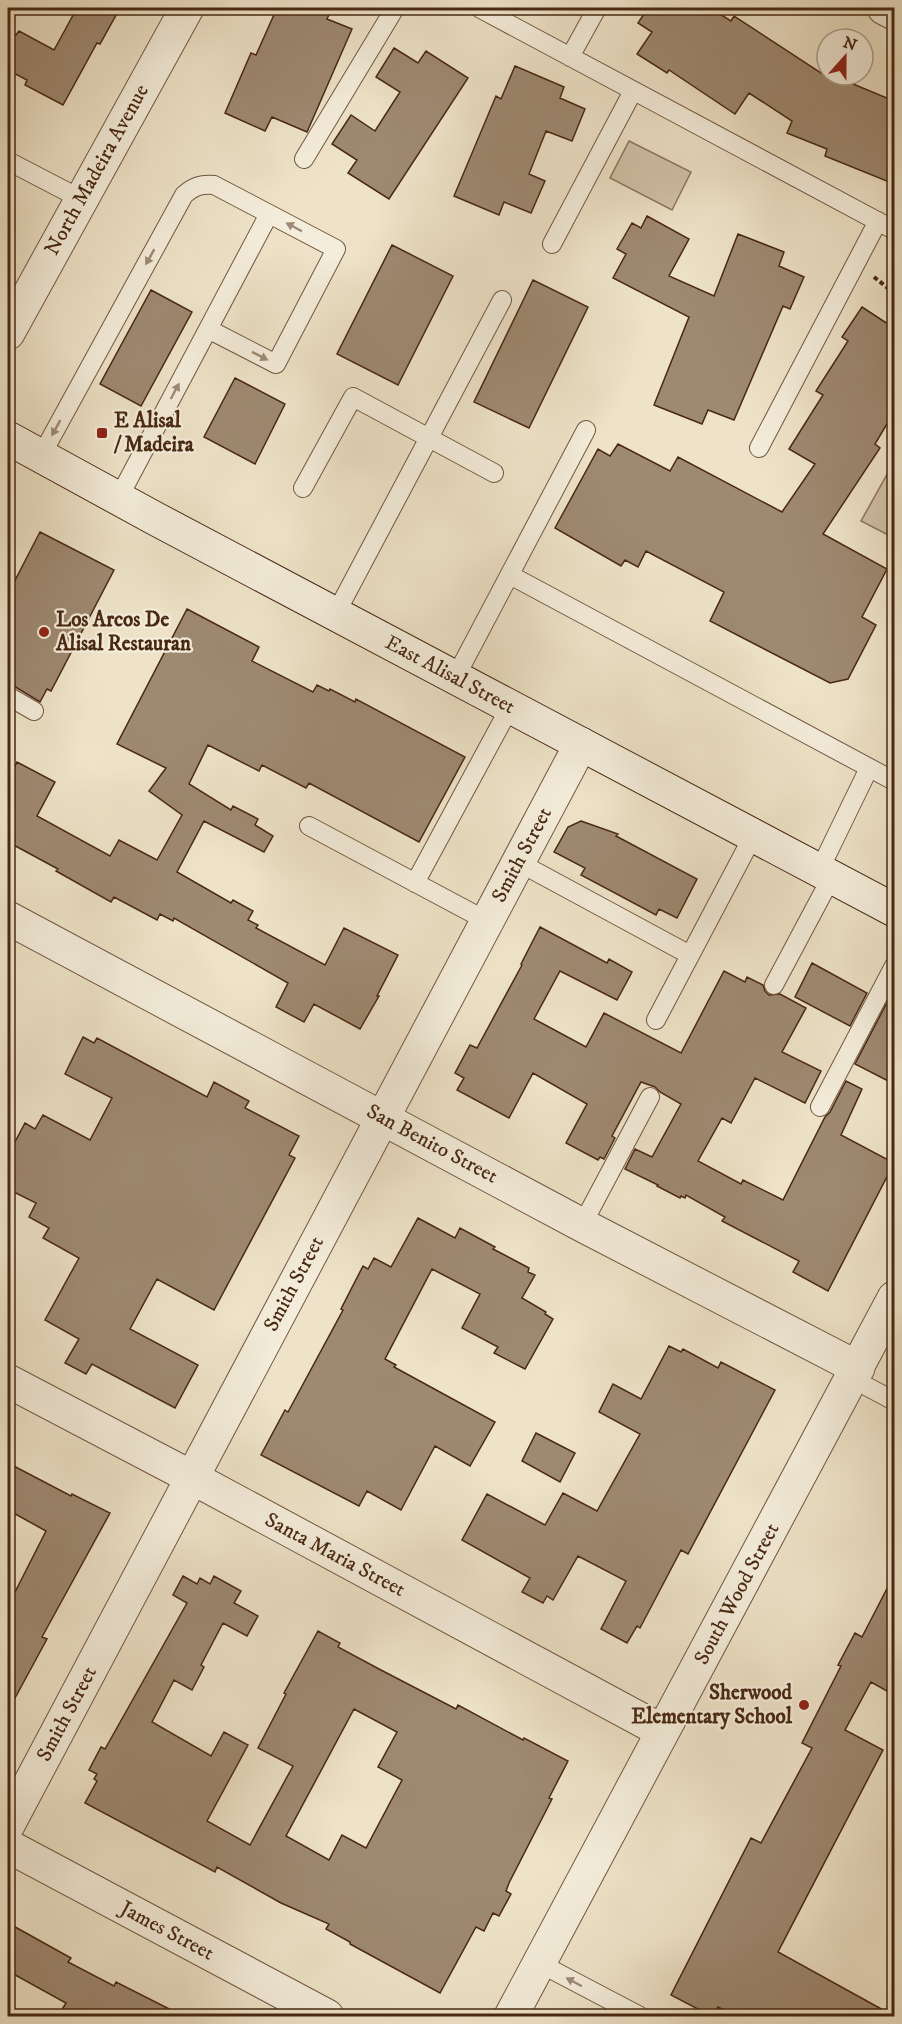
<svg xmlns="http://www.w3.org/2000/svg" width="902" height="2024" viewBox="0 0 902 2024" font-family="'IM FELL DW Pica',serif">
  <rect width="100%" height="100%" fill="#eee3c8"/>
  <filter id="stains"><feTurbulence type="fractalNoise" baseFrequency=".00333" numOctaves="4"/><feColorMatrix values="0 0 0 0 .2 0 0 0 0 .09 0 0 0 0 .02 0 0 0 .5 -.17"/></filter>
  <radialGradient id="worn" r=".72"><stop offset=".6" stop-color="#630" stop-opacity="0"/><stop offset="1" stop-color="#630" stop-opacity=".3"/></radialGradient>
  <path fill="#d2c3a9" stroke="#8d765e" stroke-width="1.5" d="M 629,141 L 691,172 L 672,210 L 610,178 Z
    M 894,462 L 894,538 L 861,521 Z"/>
  <path fill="#9e8971" stroke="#482812" stroke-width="1.5" fill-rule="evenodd" d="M 77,8 L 120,8 L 100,44 L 97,43 L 63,105 L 25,85 L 27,80 L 8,70 L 8,30 L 16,35 L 19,31 L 54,50 Z
    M 277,8 L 332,8 L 327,19 L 352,29 L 307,132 L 272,117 L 265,131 L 225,113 L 251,53 L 256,55 Z
    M 648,8 L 710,8 L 731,21 L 734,16 L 824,75 L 849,75 L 846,81 L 894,101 L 894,184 L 825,156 L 827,149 L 787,133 L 792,121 L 749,93 L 735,114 L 669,70 L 667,73 L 637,54 L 652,32 L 638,23 Z
    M 394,48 L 418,63 L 426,51 L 468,78 L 389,199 L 348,173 L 357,160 L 332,144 L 351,115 L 375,131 L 400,92 L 376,77 Z
    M 515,66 L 564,87 L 560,98 L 585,109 L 572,141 L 546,131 L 529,174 L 545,181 L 531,213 L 504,202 L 499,215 L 454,196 L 496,96 L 501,99 Z
    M 647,216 L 689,239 L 669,276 L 714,296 L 738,234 L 784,252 L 779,266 L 804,277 L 790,309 L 783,306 L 734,420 L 708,410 L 702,424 L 654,405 L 689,317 L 613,278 L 626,254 L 617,249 L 632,223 L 641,228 Z
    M 392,245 L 453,276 L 398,385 L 337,354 Z
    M 533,280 L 588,307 L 529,428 L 474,402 Z
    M 151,290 L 192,312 L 141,406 L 100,384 Z
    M 862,307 L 894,328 L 894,412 L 875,444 L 880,448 L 823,534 L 887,569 L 862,617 L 876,625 L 848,679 L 830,683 L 710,621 L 724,592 L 646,551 L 638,567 L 625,560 L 621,566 L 555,528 L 598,449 L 610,456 L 618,444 L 670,471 L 678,457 L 782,512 L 815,464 L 789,449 L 823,395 L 816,391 L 848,341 L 842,337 Z
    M 235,378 L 285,404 L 255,464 L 204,437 Z
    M 40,532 L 114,570 L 51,691 L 47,689 L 40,702 L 14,686 L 8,685 L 8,594 Z
    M 187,609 L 259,647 L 252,661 L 313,692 L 317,685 L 329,691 L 330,689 L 355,702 L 356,699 L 465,757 L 419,842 L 309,783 L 306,788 L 262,765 L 259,771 L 208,745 L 189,784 L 231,810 L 233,806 L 258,819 L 255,825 L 273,836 L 264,852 L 204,821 L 177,872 L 231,903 L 233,900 L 253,911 L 248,920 L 258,925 L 256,928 L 325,965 L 344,928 L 398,955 L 377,996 L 379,996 L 360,1029 L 314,1004 L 304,1022 L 276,1007 L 288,983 L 174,918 L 173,921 L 160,914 L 157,920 L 114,897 L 111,902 L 56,871 L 58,869 L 8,842 L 8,781 L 17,762 L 55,782 L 37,816 L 110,856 L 119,840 L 157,860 L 182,815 L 149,791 L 166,768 L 117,744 Z
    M 581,821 L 618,834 L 616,836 L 697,879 L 677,918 L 659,909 L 656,915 L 581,875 L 585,868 L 554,852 L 568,827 Z
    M 540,927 L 607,963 L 609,959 L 632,972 L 617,1000 L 560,971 L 534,1019 L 586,1047 L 604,1013 L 681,1053 L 724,971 L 745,982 L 747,977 L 763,985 L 765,991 L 769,995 L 780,994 L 806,1008 L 782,1052 L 821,1071 L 805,1103 L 755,1078 L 731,1123 L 722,1118 L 698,1161 L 741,1184 L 743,1180 L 783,1200 L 825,1117 L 830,1112 L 846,1081 L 862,1089 L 841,1135 L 894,1163 L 828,1291 L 793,1272 L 799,1261 L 722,1221 L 725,1217 L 686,1195 L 685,1198 L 681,1196 L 680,1198 L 657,1186 L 658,1185 L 625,1169 L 635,1149 L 652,1157 L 681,1104 L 660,1092 L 655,1087 L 641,1082 L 612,1136 L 615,1138 L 604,1159 L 600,1157 L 598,1160 L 566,1143 L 587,1104 L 533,1073 L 509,1118 L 457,1090 L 464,1078 L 455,1073 L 470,1045 L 477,1048 L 522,965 L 521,964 Z
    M 812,963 L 867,993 L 850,1026 L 795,997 Z
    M 894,989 L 894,1084 L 855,1064 Z
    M 83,1037 L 94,1043 L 97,1038 L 207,1097 L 214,1082 L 249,1101 L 245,1108 L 299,1136 L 289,1155 L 295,1158 L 214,1310 L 157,1279 L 130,1329 L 198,1365 L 175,1408 L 92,1364 L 86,1374 L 65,1363 L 79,1339 L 45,1320 L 79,1258 L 43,1238 L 49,1228 L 29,1217 L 36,1203 L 8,1189 L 8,1155 L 25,1123 L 35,1129 L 43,1115 L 90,1140 L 112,1098 L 65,1074 Z
    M 418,1218 L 455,1238 L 460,1228 L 495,1247 L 493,1249 L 529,1268 L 528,1272 L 535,1275 L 522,1298 L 546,1312 L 545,1314 L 553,1319 L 525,1369 L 494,1353 L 498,1347 L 462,1328 L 480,1294 L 432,1269 L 385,1359 L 396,1365 L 394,1367 L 495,1422 L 470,1466 L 435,1446 L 401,1510 L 367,1491 L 359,1506 L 261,1455 L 285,1410 L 288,1412 L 343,1310 L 341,1309 L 363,1266 L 368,1269 L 374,1258 L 391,1267 Z
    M 669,1346 L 681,1352 L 683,1349 L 718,1368 L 721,1362 L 775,1390 L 688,1554 L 681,1550 L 640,1628 L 637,1626 L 627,1643 L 601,1629 L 626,1581 L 578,1556 L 553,1600 L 547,1596 L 543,1603 L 522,1592 L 530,1578 L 462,1540 L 487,1494 L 545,1525 L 563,1493 L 597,1511 L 640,1434 L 599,1412 L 613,1384 L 641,1399 Z
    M 536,1433 L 575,1453 L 560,1482 L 522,1461 Z
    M 8,1463 L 71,1496 L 72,1494 L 110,1513 L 42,1637 L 47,1639 L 8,1711 L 8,1606 L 46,1531 L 8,1510 Z
    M 894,1575 L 894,1695 L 871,1682 L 845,1730 L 883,1750 L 778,1952 L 894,2016 L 736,2016 L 718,2007 L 713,2016 L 711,2016 L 671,1995 L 751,1838 L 761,1843 L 812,1748 L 802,1743 L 841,1666 L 838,1665 L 855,1633 L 862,1637 Z
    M 183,1576 L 197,1584 L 200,1578 L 210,1584 L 214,1576 L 241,1591 L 234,1603 L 258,1616 L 247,1636 L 223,1623 L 201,1665 L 204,1667 L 192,1690 L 174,1680 L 152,1722 L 211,1756 L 224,1732 L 248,1745 L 207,1821 L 250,1845 L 293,1766 L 258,1748 L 286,1694 L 284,1693 L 318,1631 L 340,1643 L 338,1647 L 379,1669 L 456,1709 L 458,1705 L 523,1740 L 524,1738 L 568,1761 L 549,1798 L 552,1799 L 509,1883 L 506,1891 L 511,1894 L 499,1916 L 493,1913 L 484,1931 L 476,1927 L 440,1993 L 350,1944 L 350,1942 L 326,1929 L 329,1924 L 281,1903 L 217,1867 L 215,1872 L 85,1803 L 97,1781 L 94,1779 L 97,1774 L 89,1770 L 101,1747 L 105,1749 L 187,1603 L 173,1595 ZM 354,1709 L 397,1732 L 378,1767 L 402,1780 L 366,1848 L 342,1835 L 329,1860 L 286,1836 Z
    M 8,1923 L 71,1958 L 68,1962 L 114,1986 L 116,1982 L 183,2016 L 58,2016 L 66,2003 L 8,1971 Z"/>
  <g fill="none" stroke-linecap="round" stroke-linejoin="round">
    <g stroke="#725740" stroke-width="20">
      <path id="service" d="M 479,8 L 894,230
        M 570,57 L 597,8
        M 304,159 L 395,8
        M 8,161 L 81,199
        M 552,244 L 633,91
        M 759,448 L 878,221
        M 41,456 L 184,195 C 194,186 201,184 214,185 L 336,249 L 276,364 L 208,329
        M 303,488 L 353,397 L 494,473
        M 118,499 L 269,214
        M 510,575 L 894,781
        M 335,615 L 502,300
        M 455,678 L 586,430
        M 8,696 L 34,711
        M 309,826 L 487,921
        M 518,862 L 690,955
        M 819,871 L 869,768
        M 415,883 L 510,707
        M 774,985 L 831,878
        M 656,1020 L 753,836
        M 820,1107 L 894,966
        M 582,1225 L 650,1097
        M 853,1379 L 894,1401
        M 539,1963 L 640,2016"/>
    </g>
    <g stroke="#725740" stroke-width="35">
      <path id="minor" d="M 884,8 L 894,13
        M 8,918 L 582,1225 L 858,1368
        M 8,1381 L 191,1477 L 662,1731
        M 8,1825 L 581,744
        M 8,1846 L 327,2016"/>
    </g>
    <g stroke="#725740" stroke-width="35">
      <path id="tertiary" d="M 8,333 L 187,8
        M 511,2016 L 894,1298"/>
    </g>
    <g stroke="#482812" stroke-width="35">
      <path id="secondary" d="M 8,438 L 156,519 L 894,910"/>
    </g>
    <path stroke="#482812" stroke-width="4" stroke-dasharray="4.5 3" stroke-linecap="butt" d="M 874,277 L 894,293"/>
    <use href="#service" stroke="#f4eddb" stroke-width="18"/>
    <use href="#minor" stroke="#f4eddb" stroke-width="33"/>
    <use href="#tertiary" stroke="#f4eddb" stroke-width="33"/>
    <use href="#secondary" stroke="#f4eddb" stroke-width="33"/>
  </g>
  <defs><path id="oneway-solid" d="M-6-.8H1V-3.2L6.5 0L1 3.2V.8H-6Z" transform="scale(1.5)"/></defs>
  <g fill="#9e8a76">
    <use href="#oneway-solid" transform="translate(294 227) rotate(-152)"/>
    <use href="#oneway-solid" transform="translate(150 257) rotate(119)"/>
    <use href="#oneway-solid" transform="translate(260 356) rotate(27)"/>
    <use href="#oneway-solid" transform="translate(175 391) rotate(-62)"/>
    <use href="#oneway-solid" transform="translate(56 428) rotate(119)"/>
    <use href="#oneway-solid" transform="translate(574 1982) rotate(-152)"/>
  </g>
  <g fill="#8f2418" stroke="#f4eddb" stroke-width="2">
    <rect x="96" y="427" width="12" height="12" rx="3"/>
    <circle cx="44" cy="632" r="6"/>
    <circle cx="804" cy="1705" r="6"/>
  </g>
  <g text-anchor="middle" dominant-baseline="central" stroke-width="4.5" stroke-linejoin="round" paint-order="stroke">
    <g font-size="21" fill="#482812" stroke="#f4eddb">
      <text transform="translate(97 170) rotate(-61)">North Madeira Avenue</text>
      <text transform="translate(450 675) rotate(28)">East Alisal Street</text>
      <text transform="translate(522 855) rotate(-62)">Smith Street</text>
      <text transform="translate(432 1144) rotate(28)">San Benito Street</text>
      <text transform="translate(294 1284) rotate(-62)">Smith Street</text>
      <text transform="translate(335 1555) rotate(28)">Santa Maria Street</text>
      <text transform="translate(737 1594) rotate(-62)">South Wood Street</text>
      <text transform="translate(67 1714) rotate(-62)">Smith Street</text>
      <text transform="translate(167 1931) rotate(28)">James Street</text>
    </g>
    <g font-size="21" font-weight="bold" fill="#482812" stroke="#f4eddb" text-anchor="start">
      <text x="114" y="421">E Alisal<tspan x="114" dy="24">/ Madeira</tspan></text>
      <text x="56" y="620">Los Arcos De<tspan x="56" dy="24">Alisal Restauran</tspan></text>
      <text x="792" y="1693" text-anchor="end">Sherwood<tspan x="792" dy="24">Elementary School</tspan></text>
    </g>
  </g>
  <rect width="902" height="2024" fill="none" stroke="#eee3c8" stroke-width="30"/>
  <rect x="9" y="9" width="884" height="2006" fill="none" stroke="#482812" stroke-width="3"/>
  <rect x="15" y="15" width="872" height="1994" fill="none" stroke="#482812" stroke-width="1.5"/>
  <g transform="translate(845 57) rotate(21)"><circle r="28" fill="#f4eddb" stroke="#af9e8b" stroke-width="1.5"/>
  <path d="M0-4.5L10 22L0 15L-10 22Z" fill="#8f2418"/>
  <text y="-9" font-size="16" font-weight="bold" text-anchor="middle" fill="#482812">N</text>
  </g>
  <rect width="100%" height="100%" filter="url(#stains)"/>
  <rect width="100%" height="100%" fill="url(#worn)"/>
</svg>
